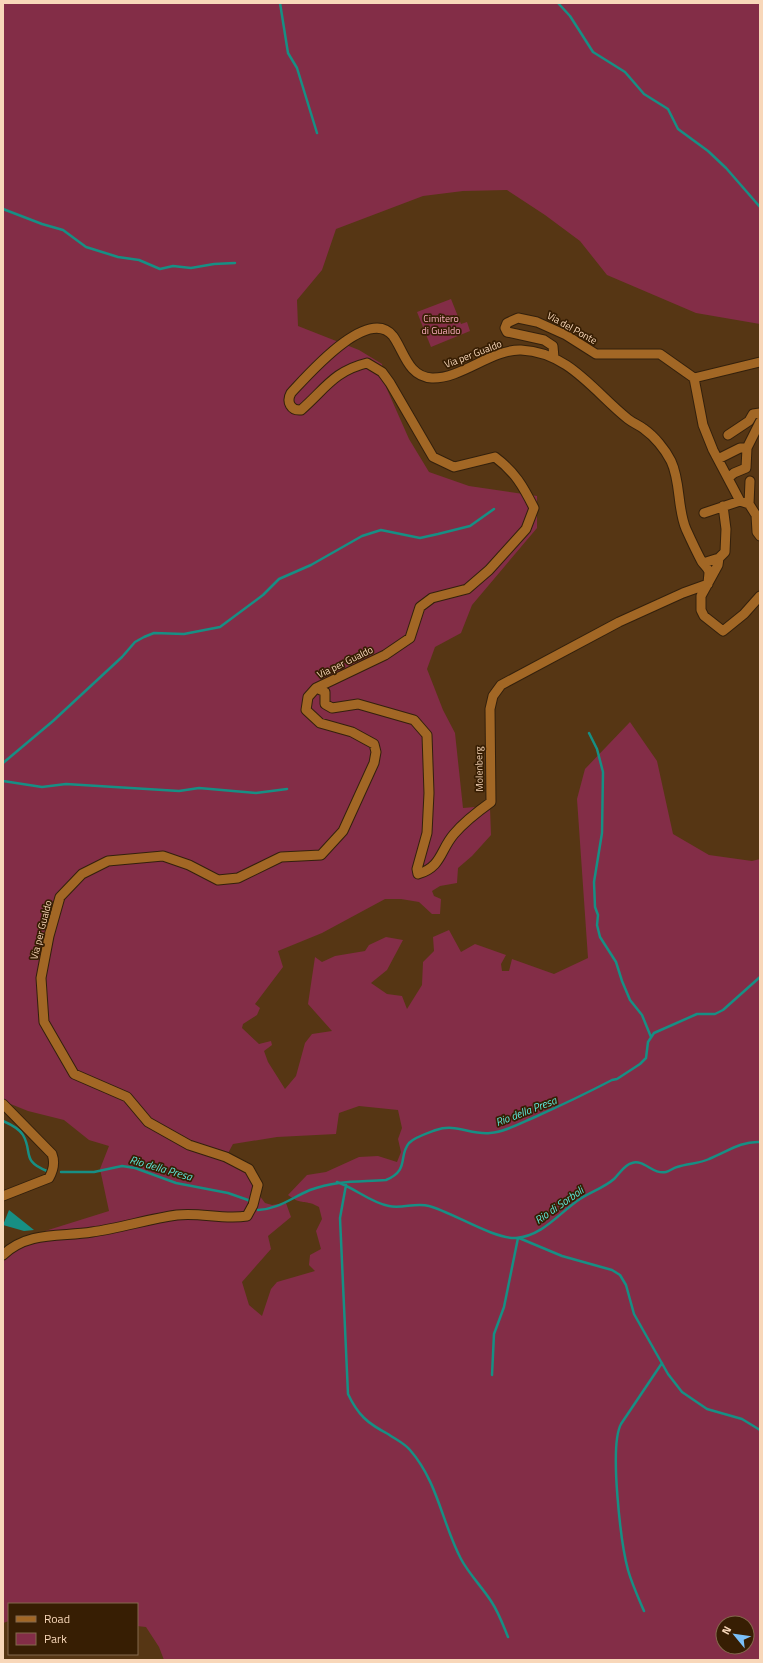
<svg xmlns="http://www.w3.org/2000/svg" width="763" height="1663" viewBox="0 0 763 1663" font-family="'Titillium Web',sans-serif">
  <rect width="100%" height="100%" fill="#563614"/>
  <path fill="#832d47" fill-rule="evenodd" d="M 3,3 L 760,3 L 760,324 L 696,313 L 607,275 L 580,241 L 545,215 L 507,190 L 463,191 L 423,196 L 336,229 L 322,270 L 297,300 L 298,326 L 359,350 L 382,364 L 386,387 L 409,439 L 429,472 L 469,486 L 537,496 L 537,528 L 472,605 L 461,633 L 435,647 L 427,669 L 443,710 L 455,733 L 463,808 L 475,807 L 449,833 L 434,861 L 424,869 L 421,867 L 429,735 L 415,719 L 358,702 L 332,706 L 315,686 L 304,695 L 301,711 L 318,726 L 351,735 L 371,747 L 372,752 L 371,762 L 340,829 L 319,852 L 280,853 L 237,874 L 219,876 L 190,861 L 163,852 L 107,858 L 57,895 L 45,935 L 40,1023 L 71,1077 L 125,1100 L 146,1126 L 246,1172 L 254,1185 L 250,1204 L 244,1212 L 230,1215 L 215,1213 L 92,1228 L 45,1231 L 109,1211 L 100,1169 L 109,1146 L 89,1140 L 64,1120 L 28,1111 L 3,1101 Z
    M 451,299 L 461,324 L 467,322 L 470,331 L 431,347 L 417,312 Z
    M 317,692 L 322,693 L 323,706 L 357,707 L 413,723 L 424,736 L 426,793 L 424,832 L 416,868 L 425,875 L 440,866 L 455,838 L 471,821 L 490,808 L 491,835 L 472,856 L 458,868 L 457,883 L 440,886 L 432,891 L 434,896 L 441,899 L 440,914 L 432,914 L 419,902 L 401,899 L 385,899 L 322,933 L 278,951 L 283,967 L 255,1004 L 260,1008 L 257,1015 L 243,1024 L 242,1028 L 259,1044 L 271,1041 L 272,1045 L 264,1051 L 268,1062 L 285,1089 L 296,1076 L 305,1043 L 312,1034 L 332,1031 L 308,1004 L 315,957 L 322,962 L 335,956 L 365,951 L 369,945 L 386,937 L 403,940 L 387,970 L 371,983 L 387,994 L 402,996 L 407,1009 L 422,985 L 423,962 L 434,951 L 433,937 L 449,930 L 461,952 L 475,944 L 506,955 L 501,964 L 502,971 L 509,971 L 512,959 L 554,974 L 588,958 L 577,799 L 585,769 L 630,722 L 657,761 L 673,834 L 709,855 L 752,861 L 760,859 L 760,1660 L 164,1660 L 159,1647 L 146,1627 L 137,1626 L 137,1604 L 9,1604 L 9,1621 L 3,1623 L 3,1262 L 5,1257 L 23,1244 L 178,1218 L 248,1218 L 259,1195 L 265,1203 L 272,1205 L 286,1203 L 291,1217 L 268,1236 L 271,1249 L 242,1282 L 249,1305 L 262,1316 L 271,1289 L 277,1282 L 315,1271 L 309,1265 L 310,1255 L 321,1249 L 316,1231 L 322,1219 L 319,1207 C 306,1199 302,1206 288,1195 L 307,1175 L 326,1172 L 359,1157 L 378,1156 L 397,1162 L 401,1152 L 398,1139 L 402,1128 L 398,1110 L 359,1106 L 339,1113 L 336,1134 L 277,1137 L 233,1144 L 227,1155 L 190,1142 L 150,1120 L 129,1095 L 76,1072 L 46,1021 L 43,978 L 63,898 L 83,876 L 109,864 L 162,858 L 218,883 L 282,860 L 323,858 L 345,833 L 379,752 L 322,720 L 308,709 L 310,698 ZM 723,1623 L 747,1623 L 747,1647 L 723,1647 Z"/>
  <path fill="#178f84" d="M 9,1210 L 34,1230 L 24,1231 L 3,1225 Z"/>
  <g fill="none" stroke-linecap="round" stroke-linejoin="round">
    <path stroke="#178f84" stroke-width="2.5" d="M 280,3 L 288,53 L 297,68 L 317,133
      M 558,3 L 570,16 L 593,52 L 625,72 L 644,94 L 668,109 L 678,129 L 708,151 L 726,168 L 760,207
      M 3,209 L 42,224 L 63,230 L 86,247 L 118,257 L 139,260 L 160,269 L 173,266 L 191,268 L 214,264 L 235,263
      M 589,733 L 597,749 L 603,772 L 602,833 L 594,882 L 595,907 L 598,915 L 597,925 L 600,937 L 616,962 L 622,981 L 630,1000 L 642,1015 L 651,1037
      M 3,763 L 53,721 L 122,657 L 135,642 L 144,637 L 154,633 L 184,634 L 220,627 L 263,595 L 279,579 L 311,565 L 362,536 L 381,530 L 420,538 L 438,534 L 470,526 L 494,509
      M 3,781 L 42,787 L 66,784 L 179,791 L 199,788 L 256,793 L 287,789
      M 3,1121 C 10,1124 19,1128 23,1135 C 33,1152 21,1161 47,1171
      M 61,1172 L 94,1172 L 122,1166 L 135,1168 L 176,1183 L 228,1193 L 248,1200 L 251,1204
      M 337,1182 C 355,1188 371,1203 389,1206 C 402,1209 416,1202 429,1206 C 452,1212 493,1239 516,1238 C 543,1236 560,1212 580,1199 C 591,1192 605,1187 614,1179 C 620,1173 624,1165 632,1163 C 644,1159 653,1175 666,1172 C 670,1171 673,1168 677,1167 C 688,1163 699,1164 709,1159 C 727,1152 740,1141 760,1142
      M 346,1185 L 340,1218 L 348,1394 C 358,1415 367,1423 388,1434 C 395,1439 404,1443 410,1450 C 438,1482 442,1523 461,1559 C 469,1574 482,1587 491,1601 C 499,1613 503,1625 508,1637
      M 258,1210 C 279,1209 291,1198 310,1190 C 337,1180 358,1182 386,1180 C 410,1170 398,1156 409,1143 C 415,1137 428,1133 436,1130 C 456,1123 470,1135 490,1133 C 505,1132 521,1123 535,1117 C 562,1105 587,1093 612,1080 L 617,1079 L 640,1064 L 646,1058 L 648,1042 L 654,1033 L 697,1014 L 715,1014 L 723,1010 L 760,977
      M 519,1238 L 562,1256 L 612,1270 L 620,1275 L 626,1285 L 634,1314 L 668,1374 L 682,1392 L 707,1409 L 742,1419 L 760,1430
      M 492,1375 L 494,1334 L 504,1307 L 518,1238
      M 644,1611 C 638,1597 632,1584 628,1570 C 621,1544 609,1446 621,1424 L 662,1363"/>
    <g stroke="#33200c" stroke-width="11">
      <path id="minor" d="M 554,358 L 553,346 L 544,340 L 507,332 L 505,328 L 507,323 L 518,318 L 537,322 L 566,335 L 596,354 L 660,354 L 694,378 L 760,362
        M 694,378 L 703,425 L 713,450 L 740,501 L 749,504
        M 728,435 L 749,421 L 753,414 L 760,413
        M 718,459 L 740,448 L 747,448
        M 728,478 L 734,473 L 746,468 L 747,448 L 760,422
        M 750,481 L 749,504 L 756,515 L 757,532 L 760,536
        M 704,513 L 740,501
        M 719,558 L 718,565 L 701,596 L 701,610 L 704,616 L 723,631 L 744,614 L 760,596
        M 703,563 L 719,558 L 725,552 L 726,529 L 723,506
        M 3,1104 L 52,1154 C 55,1162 53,1171 49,1178 L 3,1196
        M 3,1255 C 28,1231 61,1237 92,1232 C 121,1228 148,1219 177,1215 C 200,1212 223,1220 247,1216 L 253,1205 L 258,1185 L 249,1169 L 226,1157 L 189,1145 L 148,1122 L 127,1097 L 74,1074 L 44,1022 L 41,978 L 49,936 L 60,897 L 82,874 L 108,861 L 163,856 L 189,865 L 218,880 L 238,878 L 281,857 L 321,855 L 343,831 L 374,763 L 376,752 L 374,744 L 352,732 L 320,723 L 306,710 L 308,697 L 316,688 L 385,655 L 410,638 L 420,607 L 432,598 L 467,589 L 489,570 L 526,529 L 534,508 C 523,486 515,472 495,457 L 454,467 L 433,457 L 390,383 L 382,372 L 367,363 C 334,371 325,389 301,410 C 291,411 286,402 291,393 C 307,376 368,305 393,336 C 404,351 408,377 432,378 C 461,379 492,349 521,350 C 569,352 594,392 628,419 C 633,423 639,425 644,429 C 654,436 665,449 671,461 C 681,482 677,508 686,529 C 691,540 696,551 702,562 C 704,565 708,568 709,572 C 709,576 708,580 708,584 L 683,593 L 619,622 L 501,685 L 493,696 L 490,709 L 491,802 C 477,812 465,821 454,834 C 440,850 442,867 418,874 L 417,869 L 427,833 L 429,793 L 427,735 L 414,720 L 358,704 L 332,708 L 325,704 L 325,692 L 316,688"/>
    </g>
    <use href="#minor" stroke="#a26725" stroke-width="9"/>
  </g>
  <g text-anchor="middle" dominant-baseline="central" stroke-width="3.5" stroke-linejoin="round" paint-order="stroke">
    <g font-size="10" fill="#f6aabb" stroke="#371e03">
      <text x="441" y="318">Cimitero<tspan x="441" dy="12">di Gualdo</tspan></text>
    </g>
    <g font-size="10" fill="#f8d7b9" stroke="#371e03">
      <text transform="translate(572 328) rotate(29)">Via del Ponte</text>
      <text transform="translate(473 354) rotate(-21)">Via per Gualdo</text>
      <text transform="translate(345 662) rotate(-26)">Via per Gualdo</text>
      <text transform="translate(479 769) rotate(-91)">Molenberg</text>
      <text transform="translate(41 930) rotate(-76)">Via per Gualdo</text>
    </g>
    <g font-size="11" font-style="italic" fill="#5de9da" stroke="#371e03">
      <text transform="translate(526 1111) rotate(-21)">Rio della Presa</text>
      <text transform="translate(161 1168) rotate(16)">Rio della Presa</text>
      <text transform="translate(559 1205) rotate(-35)">Rio di Sorboli</text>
    </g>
  </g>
  <rect width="763" height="1663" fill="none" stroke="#f8d7b9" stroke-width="8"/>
  <rect x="8" y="1603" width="130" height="52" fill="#371e03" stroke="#84684c"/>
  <rect x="16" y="1616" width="20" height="6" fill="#a26725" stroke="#84684c"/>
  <text x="44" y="1623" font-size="12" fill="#f8d7b9">Road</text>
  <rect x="16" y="1633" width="20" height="12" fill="#832d47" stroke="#84684c"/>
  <text x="44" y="1643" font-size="12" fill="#f8d7b9">Park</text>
  <g transform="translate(735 1635) rotate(299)"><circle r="19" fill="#371e03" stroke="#84684c"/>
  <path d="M0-3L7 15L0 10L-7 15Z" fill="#7abff8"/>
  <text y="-6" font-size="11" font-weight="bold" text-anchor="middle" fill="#f8d7b9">N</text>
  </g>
</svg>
